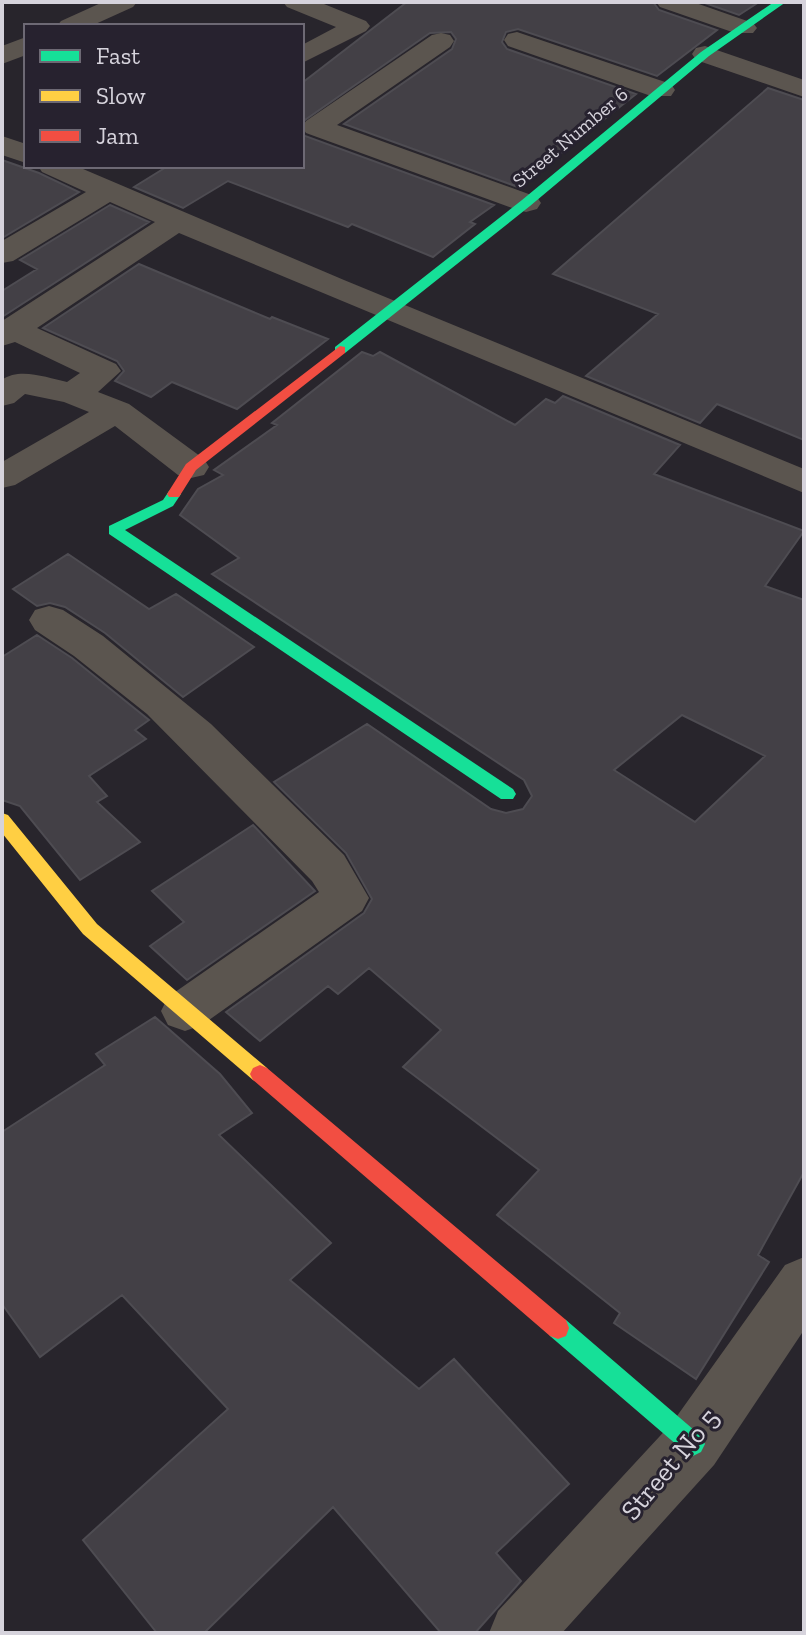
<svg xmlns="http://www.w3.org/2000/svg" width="806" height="1635" viewBox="0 0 806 1635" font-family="'Zilla Slab',serif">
  <rect width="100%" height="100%" fill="#28252c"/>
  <path fill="#434046" stroke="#4e4c52" stroke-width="2" fill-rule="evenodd" d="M 407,2 L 653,2 L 659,10 L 717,30 L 657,76 L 518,29 L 506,32 L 502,42 L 507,49 L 636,94 L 518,187 L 344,124 L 452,49 L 456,39 L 451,32 L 430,33 L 302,122 L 302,83 Z
    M 702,2 L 759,2 L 739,15 Z
    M 768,88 L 804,100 L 804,440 L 717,404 L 700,423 L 586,376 L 658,314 L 553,274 Z
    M 302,132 L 305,136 L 494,205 L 470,222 L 475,224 L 433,257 L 352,224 L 348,227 L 228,181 L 183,208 L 134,187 L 168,166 L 302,166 Z
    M 2,160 L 39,173 L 79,192 L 2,238 Z
    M 110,205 L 149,222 L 2,317 L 2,291 L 37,269 L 20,260 Z
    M 139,264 L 270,319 L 272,317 L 328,339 L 237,409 L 172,382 L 151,397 L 115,381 L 124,371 L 117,361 L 43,328 Z
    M 362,352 L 373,356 L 380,352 L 515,425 L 546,399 L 555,403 L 563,396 L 680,445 L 654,474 L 804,531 L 765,586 L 804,600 L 804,1172 L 758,1255 L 769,1262 L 696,1379 L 614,1323 L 620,1313 L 497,1215 L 539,1170 L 403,1067 L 441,1030 L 369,968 L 338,994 L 328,986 L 260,1041 L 226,1012 L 364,913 L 372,899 L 346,853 L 274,782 L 367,724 L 491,809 L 506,813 L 523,809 L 532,796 L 524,780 L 212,574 L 239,558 L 180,515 L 198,489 L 223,475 L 214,470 L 277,425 L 272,423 ZM 682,715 L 765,756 L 695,822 L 614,770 Z
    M 68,554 L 149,609 L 176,594 L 254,647 L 183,697 L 105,633 L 65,607 L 50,603 L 37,606 L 13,589 Z
    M 37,635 L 72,658 L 149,720 L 135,730 L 146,739 L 89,776 L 107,796 L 97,802 L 140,842 L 80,880 L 20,806 L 2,800 L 2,657 Z
    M 253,825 L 315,891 L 187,980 L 150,946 L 184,922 L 152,891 Z
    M 155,1017 L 220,1074 L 252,1113 L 219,1135 L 331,1243 L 290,1280 L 419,1389 L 454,1359 L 569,1484 L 496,1553 L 521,1581 L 475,1633 L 441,1633 L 333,1507 L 204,1633 L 157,1633 L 83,1540 L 228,1409 L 122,1295 L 40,1357 L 2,1304 L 2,1132 L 105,1065 L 96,1054 Z"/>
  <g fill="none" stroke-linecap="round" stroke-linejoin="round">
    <path fill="#5b554f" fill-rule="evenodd" d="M 103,2 L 137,2 L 133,7 L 91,26 L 57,26 L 61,21 Z
      M 283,2 L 319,2 L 366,21 L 370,26 L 366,31 L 302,63 L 302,45 L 336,27 L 287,7 Z
      M 656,2 L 693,2 L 753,23 L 757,28 L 753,33 L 735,33 L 660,7 Z
      M 517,32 L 671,84 L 675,90 L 671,96 L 651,96 L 508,46 L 504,40 L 508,34 Z
      M 441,33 L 450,35 L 454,41 L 450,47 L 337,125 L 537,197 L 541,203 L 537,209 L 526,212 L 515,209 L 306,133 L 302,127 L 306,121 L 432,35 Z
      M 26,37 L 26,55 L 2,64 L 2,46 Z
      M 705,46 L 804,80 L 804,97 L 696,60 L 692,54 L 696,48 Z
      M 2,136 L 26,144 L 26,163 L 2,155 Z
      M 38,166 L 76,166 L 344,280 L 804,469 L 804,493 L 179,233 L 37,328 L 116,364 L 121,371 L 98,392 L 129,404 L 204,459 L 209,467 L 204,475 L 191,478 L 178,475 L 115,426 L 15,485 L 2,488 L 2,462 L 89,412 L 64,402 L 25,394 L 14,403 L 2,406 L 2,380 C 20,367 47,378 67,382 L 80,373 L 15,342 L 2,346 L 2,321 L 155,222 L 110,202 L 13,261 L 2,263 L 2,241 L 86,192 L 42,172 Z
      M 49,606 L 63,610 L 103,636 L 211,724 L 344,855 L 369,898 L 362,911 L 202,1025 L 185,1031 L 168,1025 L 161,1011 L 168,997 L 319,892 L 312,881 L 147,714 L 74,656 L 35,630 L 29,620 L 35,610 Z
      M 804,1257 L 804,1330 L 714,1465 L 562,1633 L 489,1633 L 498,1611 L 672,1423 L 785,1265 Z"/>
    <path fill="#16e098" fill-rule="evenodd" d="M 774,2 L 786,2 L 709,56 L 530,206 L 345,353 L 335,353 L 335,347 L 522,200 L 701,52 Z
      M 174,489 L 181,494 L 173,506 L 125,530 L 513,789 L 516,794 L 513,799 L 501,799 L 109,534 L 109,526 L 163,500 L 169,491 Z
      M 558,1317 L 566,1320 L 701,1436 L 705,1444 L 701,1452 L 693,1456 L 685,1452 L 550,1336 L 547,1328 L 550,1320 Z"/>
    <path fill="#ffcf43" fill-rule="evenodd" d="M 2,813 L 8,815 L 97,924 L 267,1068 L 270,1074 L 267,1080 L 260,1083 L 253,1080 L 83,934 L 2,833 Z"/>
    <path fill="#f24e42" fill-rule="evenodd" d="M 340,346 L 345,347 L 345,353 L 196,470 L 179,497 L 169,497 L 167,494 L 186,464 Z
      M 260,1065 L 267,1068 L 566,1320 L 569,1328 L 566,1336 L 558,1339 L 550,1336 L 253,1080 L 250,1074 L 253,1068 Z"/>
  </g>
  <g text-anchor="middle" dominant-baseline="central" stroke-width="6" stroke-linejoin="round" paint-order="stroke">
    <g font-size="20" fill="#d6d3dc" stroke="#27222f">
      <text transform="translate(570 137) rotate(-40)">Street Number 6</text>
    </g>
    <g font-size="28" fill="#d6d3dc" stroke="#27222f">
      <text transform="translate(670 1464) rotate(-50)">Street No 5</text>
    </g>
  </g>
  <rect width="806" height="1635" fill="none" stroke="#d6d3dc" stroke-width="8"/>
  <rect x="24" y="24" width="280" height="144" fill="#27222f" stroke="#6d6974" stroke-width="2"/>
  <rect x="40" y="50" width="40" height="12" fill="#16e098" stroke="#6d6974" stroke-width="2"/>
  <text x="96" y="64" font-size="24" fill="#d6d3dc">Fast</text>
  <rect x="40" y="90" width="40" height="12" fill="#ffcf43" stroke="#6d6974" stroke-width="2"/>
  <text x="96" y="104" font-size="24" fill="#d6d3dc">Slow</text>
  <rect x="40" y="130" width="40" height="12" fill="#f24e42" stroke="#6d6974" stroke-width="2"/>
  <text x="96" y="144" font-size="24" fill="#d6d3dc">Jam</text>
</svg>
